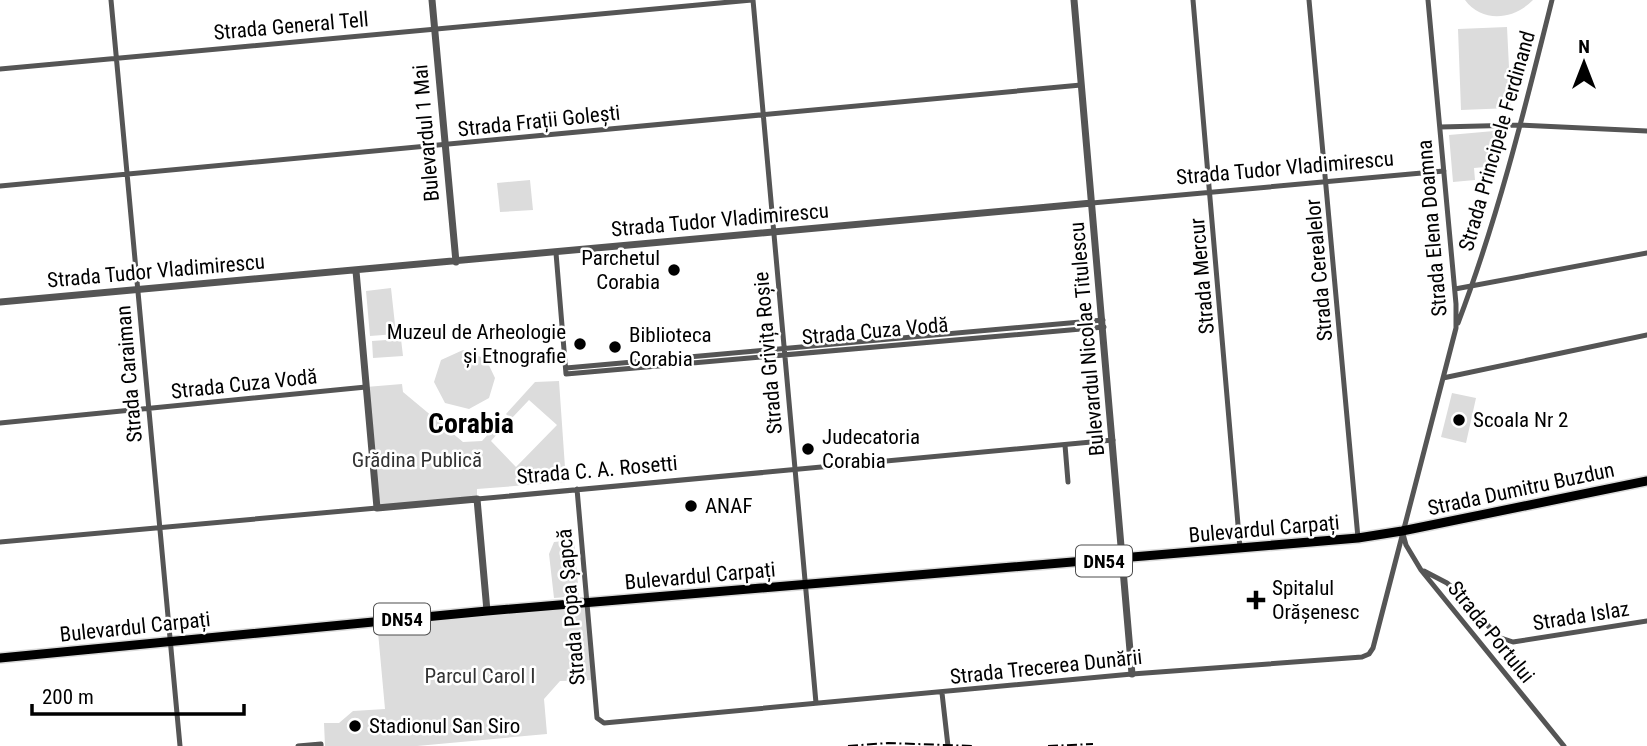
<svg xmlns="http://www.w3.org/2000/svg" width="1647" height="746" viewBox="0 0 1647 746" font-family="'Roboto Condensed',sans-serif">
  <rect width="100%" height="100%" fill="#fff"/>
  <path fill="#dcdcdc" d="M 1465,0 L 1533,0 C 1514,20 1482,23 1465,0 Z
    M 1507,27 L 1511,108 L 1461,110 L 1458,29 Z
    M 1494,131 L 1497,166 L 1474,168 L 1475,180 L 1453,182 L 1449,135 Z
    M 530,180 L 533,210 L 500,212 L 497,183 Z
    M 391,288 L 396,334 L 370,336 L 366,291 Z
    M 401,339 L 403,356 L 373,358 L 372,341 Z
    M 463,350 L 486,359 L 495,378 L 489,398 L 469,409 L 445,403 L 434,382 L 441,360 Z
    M 559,381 L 566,482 L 477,489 L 477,499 L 377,508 L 366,387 L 402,384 L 403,392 L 463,442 L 482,441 L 500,421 L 505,425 L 491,441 L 516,467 L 557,425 L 529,400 L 511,419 L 506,414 L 535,382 Z
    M 1452,393 L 1476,398 L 1466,443 L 1441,437 Z
    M 574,540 L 579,596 L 554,598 L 549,554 L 554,542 Z
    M 587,603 L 594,680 L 560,681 L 544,699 L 547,734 L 417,746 L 325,746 L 324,723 L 339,723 L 353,711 L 385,709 L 377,621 Z"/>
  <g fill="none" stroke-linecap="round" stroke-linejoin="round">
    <g stroke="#dbdbdb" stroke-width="12">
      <path id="primary" d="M 0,658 L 487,611 L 1358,538 L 1402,531 L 1647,481"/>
    </g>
    <path stroke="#555" stroke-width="5" d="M 111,0 L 180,746
      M 753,0 L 816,703
      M 1193,0 L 1240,548
      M 1309,0 L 1358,538
      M 0,69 L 752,0
      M 1440,127 L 1521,125 L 1647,131
      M 0,186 L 1081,85
      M 1092,203 L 1444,171
      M 556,253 L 566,374 L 1104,327
      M 1455,289 L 1647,253
      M 1458,323 C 1498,218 1525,108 1552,0
      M 566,368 L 1103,320
      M 1443,378 L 1647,335
      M 0,423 L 366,387
      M 1065,445 L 1068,482
      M 577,489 L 597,718 L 604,723 L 1132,674 L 1362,657 L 1369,654 L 1373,648 L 1456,328 L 1456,304 L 1428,0
      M 477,499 L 1113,440
      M 1403,534 L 1406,545 L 1421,570 L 1564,746
      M 0,542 L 377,508
      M 1424,571 L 1447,583 L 1462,596 L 1498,637 L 1513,642 L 1647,621
      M 942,693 L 948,746
      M 298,746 L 321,744 L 321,746"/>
    <path stroke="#555" stroke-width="7" d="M 432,0 L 456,262
      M 1074,0 L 1132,674
      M 356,271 L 377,508 L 477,499 L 487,611
      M 0,302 L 1092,203"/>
    <use href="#primary" stroke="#000" stroke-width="9"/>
    <path stroke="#000" stroke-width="2" stroke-dasharray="10 3.5 2 3.5" stroke-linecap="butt" d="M 848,746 L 888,743 L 974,746
      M 1048,746 L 1093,744"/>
  </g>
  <g fill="#000" stroke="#fff" stroke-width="2.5">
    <circle cx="674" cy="270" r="7"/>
    <circle cx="580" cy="344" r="7"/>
    <circle cx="615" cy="347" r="7"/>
    <circle cx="1459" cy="420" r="7"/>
    <circle cx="808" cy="449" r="7"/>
    <circle cx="691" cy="506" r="7"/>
    <path d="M1252.5 589.5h7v7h7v7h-7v7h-7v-7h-7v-7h7z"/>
    <circle cx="355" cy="726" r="7"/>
  </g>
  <g text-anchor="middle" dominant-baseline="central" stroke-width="5" stroke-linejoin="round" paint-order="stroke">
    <g fill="#fff" stroke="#4c4c4c" stroke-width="2">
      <rect x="1076" y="545.5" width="56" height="31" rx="5"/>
      <rect x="374" y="603.5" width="56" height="31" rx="5"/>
    </g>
    <g font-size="19" font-weight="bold" fill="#000">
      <text x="1104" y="561">DN54</text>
      <text x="402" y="619">DN54</text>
    </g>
    <g font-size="21" fill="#000" stroke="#fff">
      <text transform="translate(291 26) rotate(-5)">Strada General Tell</text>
      <text transform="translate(539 121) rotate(-6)">Strada Frații Golești</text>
      <text transform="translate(426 133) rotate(-95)">Bulevardul 1 Mai</text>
      <text transform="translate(1497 141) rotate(-74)">Strada Principele Ferdinand</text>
      <text transform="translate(1285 168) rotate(-5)">Strada Tudor Vladimirescu</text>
      <text transform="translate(720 220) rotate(-5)">Strada Tudor Vladimirescu</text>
      <text transform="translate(1432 228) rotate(-95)">Strada Elena Doamna</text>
      <text transform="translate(1319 270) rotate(-95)">Strada Cerealelor</text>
      <text transform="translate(156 271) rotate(-5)">Strada Tudor Vladimirescu</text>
      <text transform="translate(1202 276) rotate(-95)">Strada Mercur</text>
      <text transform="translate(875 331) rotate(-5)">Strada Cuza Vodă</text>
      <text transform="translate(1087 339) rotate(-95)">Bulevardul Nicolae Titulescu</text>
      <text transform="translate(768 353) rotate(-95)">Strada Grivița Roșie</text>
      <text transform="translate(129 374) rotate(-95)">Strada Caraiman</text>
      <text transform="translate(244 384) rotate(-6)">Strada Cuza Vodă</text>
      <text transform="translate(597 470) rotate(-5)">Strada C. A. Rosetti</text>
      <text transform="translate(1521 489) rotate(-12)">Strada Dumitru Buzdun</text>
      <text transform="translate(1264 529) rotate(-5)">Bulevardul Carpați</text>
      <text transform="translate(700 576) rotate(-5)">Bulevardul Carpați</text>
      <text transform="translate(571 607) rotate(-95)">Strada Popa Șapcă</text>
      <text transform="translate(1581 616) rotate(-9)">Strada Islaz</text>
      <text transform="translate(135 627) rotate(-6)">Bulevardul Carpați</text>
      <text transform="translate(1491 632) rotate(51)">Strada Portului</text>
      <text transform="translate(1046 667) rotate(-6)">Strada Trecerea Dunării</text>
    </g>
    <g font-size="21" fill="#000" stroke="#fff" text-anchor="start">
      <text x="660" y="258" text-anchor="end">Parchetul<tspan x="660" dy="24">Corabia</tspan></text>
      <text x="566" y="332" text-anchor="end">Muzeul de Arheologie<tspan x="566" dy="24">și Etnografie</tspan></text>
      <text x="629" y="335">Biblioteca<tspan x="629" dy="24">Corabia</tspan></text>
      <text x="1473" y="420">Scoala Nr 2</text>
      <text x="822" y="437">Judecatoria<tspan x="822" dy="24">Corabia</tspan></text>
      <text x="705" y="506">ANAF</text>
      <text x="1272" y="588">Spitalul<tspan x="1272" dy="24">Orășenesc</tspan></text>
      <text x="369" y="726">Stadionul San Siro</text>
    </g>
    <g font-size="21" fill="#333" stroke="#fff">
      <text x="417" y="460">Grădina Publică</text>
      <text x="480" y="676">Parcul Carol I</text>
    </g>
    <g font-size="28" font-weight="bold" fill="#000" stroke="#fff">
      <text x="471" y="423">Corabia</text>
    </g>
  </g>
  <g transform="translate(1584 63)" stroke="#ffffff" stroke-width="5" paint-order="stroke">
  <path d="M0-5L12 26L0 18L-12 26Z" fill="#000000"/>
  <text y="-10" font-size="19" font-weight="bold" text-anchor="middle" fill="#000000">N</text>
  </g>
  <path d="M32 704v10h212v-10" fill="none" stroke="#000000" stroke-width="3.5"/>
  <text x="42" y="704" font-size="21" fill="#000000" stroke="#ffffff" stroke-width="5" paint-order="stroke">200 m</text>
</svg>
